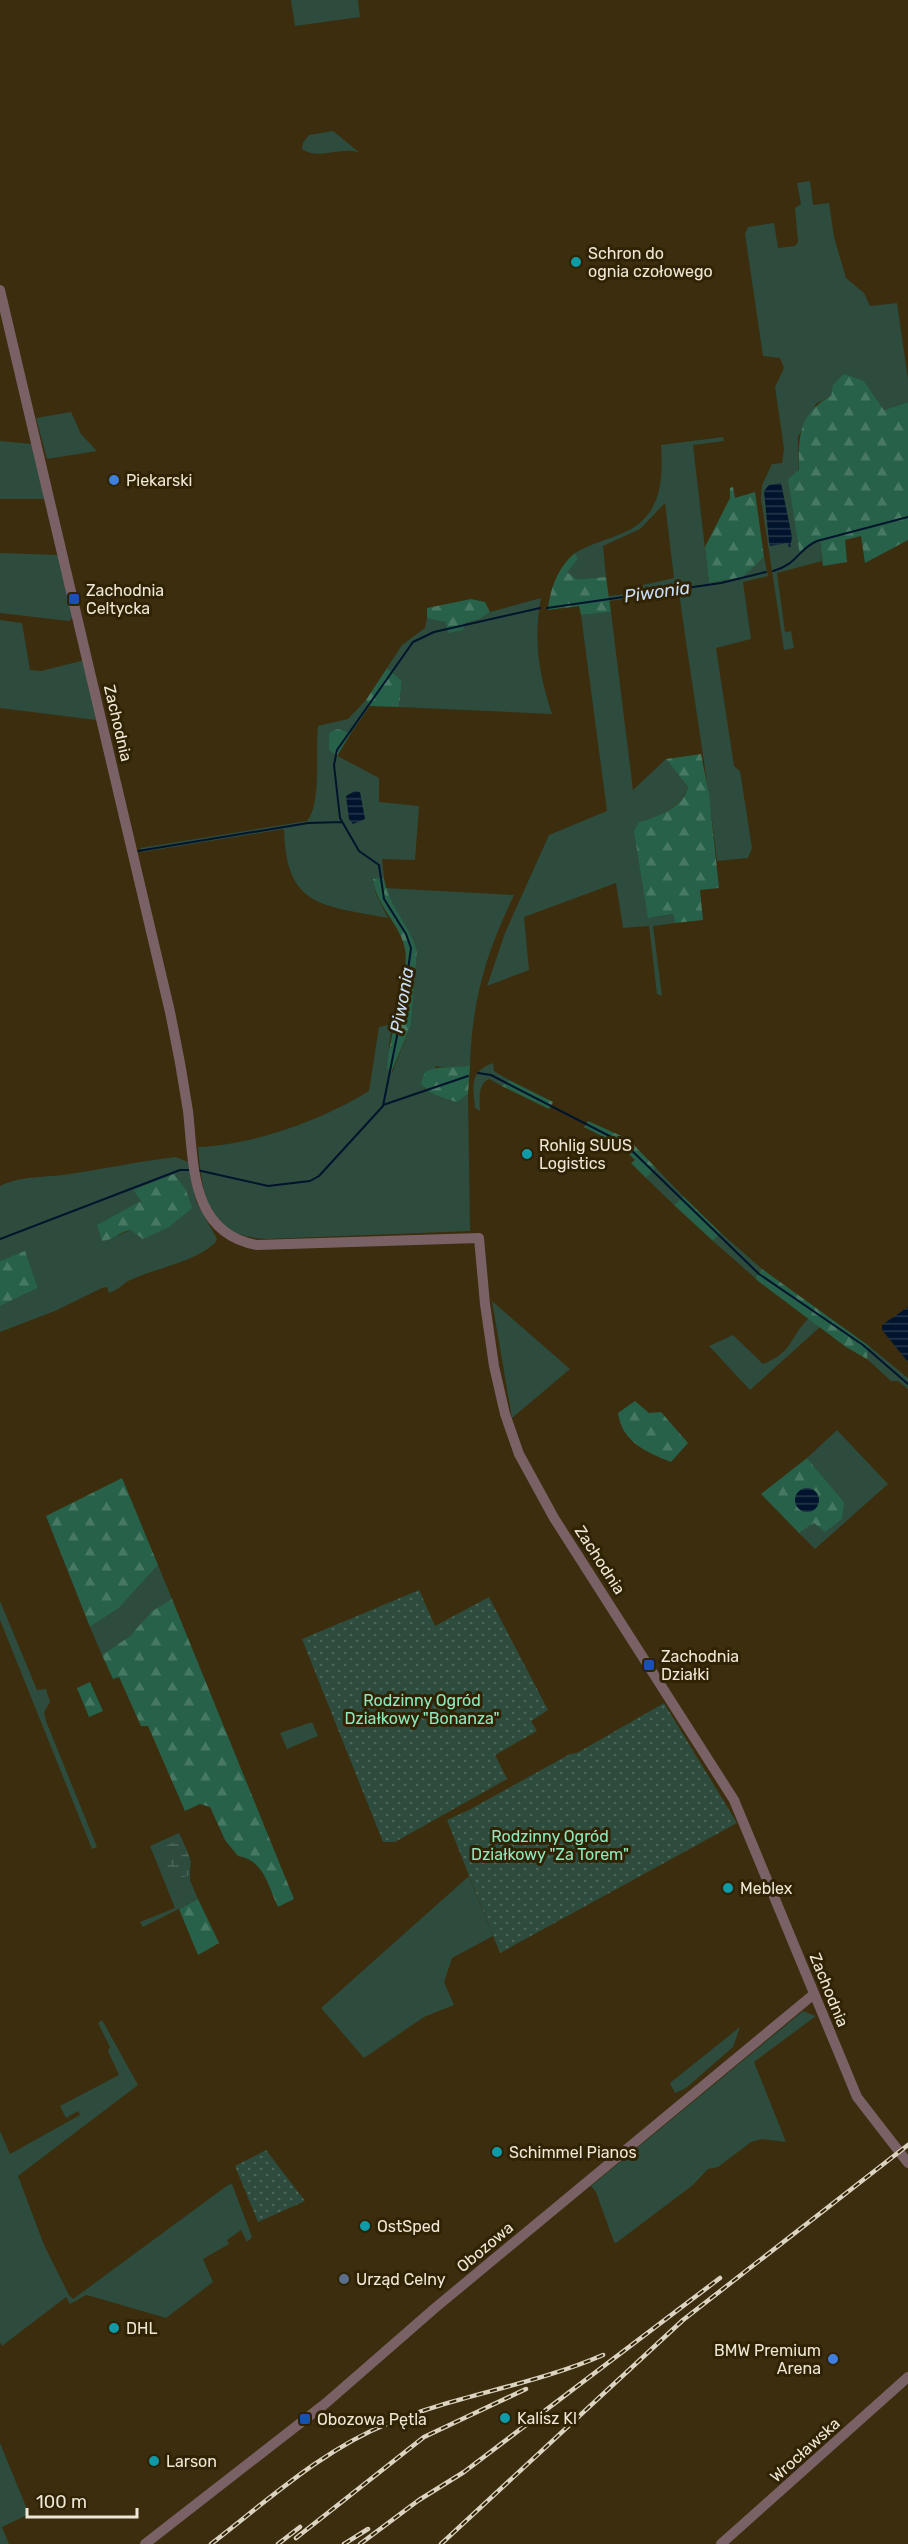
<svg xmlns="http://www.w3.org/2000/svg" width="908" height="2544" viewBox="0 0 908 2544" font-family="Rubik,sans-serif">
  <defs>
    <pattern id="forest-firs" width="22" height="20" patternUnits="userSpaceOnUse" patternTransform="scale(1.5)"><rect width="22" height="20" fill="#276149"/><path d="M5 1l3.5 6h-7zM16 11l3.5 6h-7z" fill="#477862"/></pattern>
    <pattern id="wetland-marsh" width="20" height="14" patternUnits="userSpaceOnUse" patternTransform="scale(1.5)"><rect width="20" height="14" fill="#2d4c3d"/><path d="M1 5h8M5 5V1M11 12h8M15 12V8" fill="none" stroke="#4c6658"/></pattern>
    <pattern id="garden-dots" width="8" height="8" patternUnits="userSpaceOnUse" patternTransform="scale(1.5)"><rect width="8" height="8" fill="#2d4c3d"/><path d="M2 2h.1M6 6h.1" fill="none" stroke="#4c6658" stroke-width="1.8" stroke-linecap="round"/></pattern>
    <pattern id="water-rules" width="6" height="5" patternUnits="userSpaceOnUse" patternTransform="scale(1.5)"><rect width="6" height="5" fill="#00142d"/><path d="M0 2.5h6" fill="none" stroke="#26364b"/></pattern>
  </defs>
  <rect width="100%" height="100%" fill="#3b2d0e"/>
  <path fill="#2d4c3d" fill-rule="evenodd" d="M 291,0 L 358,0 L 360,17 L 295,26 Z
    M 333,131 L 360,153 C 342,145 319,161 302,149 L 303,143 L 309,135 Z
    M 810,181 L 813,205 L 829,203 L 834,237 L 846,278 L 864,293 L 870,306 L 897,303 L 908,379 L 908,408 L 908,402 L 884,410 L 864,381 L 834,385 L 831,396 L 816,404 L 798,437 L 800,554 L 812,544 L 820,541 L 822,561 L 777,573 L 785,632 L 791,631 L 794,648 L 784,650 L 761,499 L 762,485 L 772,464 L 782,463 L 784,449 L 775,387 L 784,368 L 780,358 L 763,356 L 745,234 L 748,227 L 774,223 L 778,248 L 795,246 L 798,242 L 795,208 L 801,204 L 797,183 Z
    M 71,412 L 81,434 L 97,451 L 47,459 L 36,418 Z
    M 723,437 L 724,441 L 693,445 L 709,583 L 743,577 L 764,557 L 768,576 L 743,582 L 751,639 L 716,648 L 734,766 L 740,771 L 752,848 L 748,858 L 717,861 C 707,771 691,682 679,592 L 609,601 L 609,596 L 643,592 L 643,585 L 674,578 L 665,503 L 640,529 L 603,546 L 606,577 L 577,579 L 566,571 L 578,559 L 575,553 C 590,544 607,540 623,533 C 662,516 663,481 661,445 Z
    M 0,441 L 32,444 L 45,499 L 0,499 Z
    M 0,553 L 59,555 L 73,617 L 69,621 L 0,613 Z
    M 541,598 C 533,640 539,674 552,714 L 399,707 L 402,681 L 387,668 L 402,645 L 425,628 L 427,618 L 465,623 L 480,619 L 490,612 Z
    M 611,612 L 633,790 L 666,759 L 688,787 C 683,807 657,817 639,822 L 649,918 L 673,914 L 675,923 L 653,926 L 662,996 L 657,994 L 649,926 L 623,928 L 616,883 L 524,917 L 529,970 L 487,986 L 505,933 L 549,835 L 607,811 L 581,615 Z
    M 0,620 L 22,623 L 30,670 L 41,671 L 85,660 L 96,720 L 0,708 Z
    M 366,700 L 370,706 L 351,733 L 338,729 L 334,754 L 379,778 L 379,802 L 419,806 L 415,860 L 382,859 L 384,878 L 373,880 L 376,894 L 388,918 C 322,905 286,908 284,829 L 143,852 L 140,848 L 307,821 C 322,804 315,749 318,726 L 348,719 Z
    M 385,888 L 514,895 C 486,953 472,1000 470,1065 L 456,1069 L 436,1066 L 424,1088 L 442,1098 L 456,1102 L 468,1094 L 470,1231 L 267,1239 C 207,1236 203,1198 198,1147 C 254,1145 322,1120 369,1091 L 379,1027 L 392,1024 L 389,1046 L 392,1073 L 411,1025 L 417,951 C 411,928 392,911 385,888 Z
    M 493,1063 L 494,1071 L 509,1080 L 502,1086 L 489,1079 C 477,1084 480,1100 480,1111 L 475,1108 C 473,1086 469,1072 493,1063 Z
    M 176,1157 L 188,1162 L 196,1201 L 217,1239 L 215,1243 C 193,1263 155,1268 128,1281 C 121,1285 120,1289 109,1293 L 107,1287 L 102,1288 L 55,1311 L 0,1332 L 0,1306 L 38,1288 L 25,1252 L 0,1261 L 0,1186 C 22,1175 46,1178 69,1174 C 105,1169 139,1161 176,1157 ZM 133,1190 L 169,1227 L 138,1233 L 131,1230 L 116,1236 L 141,1200 Z
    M 656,1168 L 683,1196 L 674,1205 L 646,1178 Z
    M 721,1233 L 762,1269 L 755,1278 L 713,1241 Z
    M 492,1301 L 570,1369 L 512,1418 Z
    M 809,1318 L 820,1327 L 750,1390 L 709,1346 L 733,1335 L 763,1364 C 794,1352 789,1337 809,1318 Z
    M 869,1346 L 908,1378 L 908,1389 L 898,1381 L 891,1381 L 867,1359 Z
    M 837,1430 L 888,1484 L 815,1549 L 799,1533 L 844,1502 L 807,1458 Z
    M 158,1565 L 172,1599 L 152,1611 L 130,1636 L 102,1655 L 90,1627 L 119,1608 Z
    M 0,1601 L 37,1690 L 46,1689 L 50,1702 L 44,1712 L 46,1721 L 97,1847 L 92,1849 L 0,1620 Z
    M 312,1722 L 318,1736 L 287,1749 L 280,1733 Z
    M 179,1833 L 190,1858 L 190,1880 L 198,1899 L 143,1927 L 140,1922 L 175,1908 L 150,1846 Z
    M 469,1876 L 493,1936 L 452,1958 L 444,1982 L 454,2005 L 424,2017 L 364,2058 L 321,2008 Z
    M 803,2011 L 816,2016 L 754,2062 L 786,2142 L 762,2139 L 751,2142 L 718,2167 L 708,2169 L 693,2185 L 616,2243 L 614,2242 L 596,2192 L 591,2186 Z
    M 102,2020 L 138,2085 L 18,2176 L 44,2245 L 69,2295 L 73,2299 L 228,2185 L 232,2184 L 252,2237 L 247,2242 L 241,2230 L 227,2240 L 229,2244 L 203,2259 L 213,2282 L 166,2318 L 94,2297 L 86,2295 L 70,2304 L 66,2297 L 2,2346 L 0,2342 L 0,2131 L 10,2154 L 80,2115 L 78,2111 L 66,2118 L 60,2106 L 119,2075 L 108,2051 L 110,2047 L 98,2023 Z
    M 740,2027 L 733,2047 L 686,2088 L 675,2093 L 670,2083 Z
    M 0,2443 L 29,2514 L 2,2527 L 9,2544 L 0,2544 Z"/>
  <path fill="url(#forest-firs)" d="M 844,374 L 864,381 L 884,410 L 908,402 L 908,540 L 865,563 L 861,536 L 845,540 L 847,562 L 823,566 L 820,541 L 806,547 L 800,555 L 788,479 L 799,470 C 798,437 799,413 831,396 L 833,385 Z
    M 733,487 L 735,498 L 755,492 L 764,557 L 743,577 L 709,583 L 705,547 L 730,498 L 730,488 Z
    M 575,553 L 578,559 L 567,572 L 577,579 L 606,577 L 611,612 L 581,615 L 579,606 L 548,610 C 550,589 558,567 575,553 Z
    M 471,599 L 485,602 L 490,612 L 480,619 L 465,623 L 463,630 L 448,633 L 446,622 L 427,618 L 427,608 Z
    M 387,668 L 402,681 L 399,707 L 370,706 L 366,700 Z
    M 338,729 L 351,733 L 337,756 L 329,750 L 329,733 Z
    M 701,754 L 709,794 L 719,888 L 700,890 L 703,920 L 675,923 L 673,914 L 648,918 L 634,831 L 639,822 C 657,817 684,807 688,787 L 666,759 Z
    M 384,878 C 388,907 410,924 417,951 L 411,1025 L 391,1073 L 387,1067 C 389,1036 410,974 405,949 C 401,925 376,906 373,879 Z
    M 470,1065 L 468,1094 L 457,1102 C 445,1099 427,1094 421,1083 L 425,1072 C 440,1064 453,1070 470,1065 Z
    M 509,1080 L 553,1102 L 549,1109 L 502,1086 Z
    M 588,1121 L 628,1139 L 656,1168 L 646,1178 L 631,1163 L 635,1160 L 621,1146 L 584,1127 Z
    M 174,1174 L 186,1190 L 192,1208 L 169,1227 L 143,1239 L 131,1230 C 118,1232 114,1240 102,1241 L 97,1225 L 141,1201 L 133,1190 Z
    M 683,1196 L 721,1233 L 713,1241 L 674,1205 Z
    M 25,1251 L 38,1288 L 0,1306 L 0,1261 Z
    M 762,1269 L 869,1346 L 867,1359 L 846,1347 L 758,1281 L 755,1278 Z
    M 635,1401 L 649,1413 L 661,1412 L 688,1443 L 671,1462 C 646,1452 622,1442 618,1413 Z
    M 807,1458 L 844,1502 L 842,1519 L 825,1532 L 814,1523 L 799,1533 L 761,1494 Z
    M 122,1478 L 158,1565 L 119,1608 L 90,1627 L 46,1516 Z
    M 172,1599 L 294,1899 L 278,1907 C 268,1886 264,1860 238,1856 L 225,1840 L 210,1807 L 200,1804 L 185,1811 L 148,1726 L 141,1726 L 119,1677 L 113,1679 L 102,1655 L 130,1636 L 152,1611 Z
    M 90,1682 L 103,1711 L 89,1717 L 77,1688 Z
    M 198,1899 L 219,1943 L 198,1955 L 179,1909 Z"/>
  <path fill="url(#wetland-marsh)" d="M 182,1839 L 191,1862 L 189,1875 L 178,1879 L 170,1871 L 160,1848 Z"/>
  <path fill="url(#garden-dots)" d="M 419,1590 L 435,1626 L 489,1597 L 548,1710 L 531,1721 L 537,1731 L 495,1755 L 507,1779 L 395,1842 L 383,1842 L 302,1639 Z
    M 664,1703 L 737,1823 L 500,1953 L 447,1820 L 469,1810 L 570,1754 L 577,1753 Z
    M 266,2150 L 305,2201 L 258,2222 L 235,2166 Z"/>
  <path fill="url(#water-rules)" d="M 781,483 L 792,537 L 790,548 L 787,543 L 770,546 L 769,542 L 764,491 L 769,485 Z
    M 355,791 L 360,792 L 365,819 L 353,824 L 349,819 L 346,796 Z
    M 908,1307 L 908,1362 L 882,1330 L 882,1325 Z
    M795 1500a12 12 0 1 1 24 0a12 12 0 1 1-24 0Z"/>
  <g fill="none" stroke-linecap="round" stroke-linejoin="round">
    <path stroke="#00142d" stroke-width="2" d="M 773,571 C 798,564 798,549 817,541 L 908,517
      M 547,608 L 721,583 L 766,572
      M 138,851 L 308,823 L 342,822
      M 478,1073 L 491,1075 L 625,1144 L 759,1274 L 863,1345 L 908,1384
      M 383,1105 L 468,1076
      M 197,1170 L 268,1186 L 310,1181 L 319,1176 L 383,1106 L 403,1006 L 411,948 L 406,934 L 384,899 L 379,865 L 359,851 L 340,818 L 334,765 L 337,750 L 413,642 L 434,632 L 540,608
      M 0,1239 L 180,1170 L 192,1170"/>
    <path stroke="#7a6165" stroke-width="10" d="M 0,290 L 170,1012 C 177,1045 183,1078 188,1111 C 194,1165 190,1233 257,1245 L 479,1238 L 485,1304 L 494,1366 L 505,1414 L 519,1454 L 554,1518 L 734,1800 L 857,2097 L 908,2163
      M 145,2544 L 326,2403 L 435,2308 L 814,1994
      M 721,2544 L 908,2377"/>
    <g stroke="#dcd3c1" stroke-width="4.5">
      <path id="rail" d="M 296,2538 L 424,2437 L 526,2389
        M 211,2544 C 267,2501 322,2450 389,2423 C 458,2395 534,2385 603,2355
        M 278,2544 L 300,2527
        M 344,2544 L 368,2529
        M 360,2544 L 419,2500 L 464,2472 L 720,2278
        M 441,2544 L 683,2320 L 908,2145"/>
    </g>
    <use href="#rail" stroke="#302304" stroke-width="2" stroke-dasharray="7" stroke-linecap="butt"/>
  </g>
  <g fill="#0f9aa8" stroke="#302304" stroke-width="2">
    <circle cx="576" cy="262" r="6"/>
    <circle cx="527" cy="1154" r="6"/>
    <circle cx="728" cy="1888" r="6"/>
    <circle cx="497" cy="2152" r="6"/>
    <circle cx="365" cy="2226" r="6"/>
    <circle cx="114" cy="2328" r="6"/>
    <circle cx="505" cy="2418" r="6"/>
    <circle cx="154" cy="2461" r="6"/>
  </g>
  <g fill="#3f7fe0" stroke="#302304" stroke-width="2">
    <circle cx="114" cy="480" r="6"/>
    <circle cx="833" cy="2359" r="6"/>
  </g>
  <g fill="#1a4fb4" stroke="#302304" stroke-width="2">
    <rect x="68" y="593" width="12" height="12" rx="3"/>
    <rect x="643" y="1659" width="12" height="12" rx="3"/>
    <rect x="299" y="2413" width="12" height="12" rx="3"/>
  </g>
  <circle fill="#5c6f8a" stroke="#302304" stroke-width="2" cx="344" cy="2279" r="6"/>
  <g text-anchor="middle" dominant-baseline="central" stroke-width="6" stroke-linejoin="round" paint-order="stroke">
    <g font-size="16" fill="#efe7d6" stroke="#302304" text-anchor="start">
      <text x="588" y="253">Schron do<tspan x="588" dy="18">ognia czołowego</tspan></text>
      <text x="126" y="480">Piekarski</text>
      <text x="86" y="590">Zachodnia<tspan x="86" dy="18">Celtycka</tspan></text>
      <text x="539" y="1145">Rohlig SUUS<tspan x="539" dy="18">Logistics</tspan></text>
      <text x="661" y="1656">Zachodnia<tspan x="661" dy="18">Działki</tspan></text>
      <text x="740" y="1888">Meblex</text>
      <text x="509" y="2152">Schimmel Pianos</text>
      <text x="377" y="2226">OstSped</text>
      <text x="356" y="2279">Urząd Celny</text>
      <text x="126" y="2328">DHL</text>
      <text x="821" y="2350" text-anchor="end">BMW Premium<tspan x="821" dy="18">Arena</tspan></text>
      <text x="517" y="2418">Kalisz Kl</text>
      <text x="317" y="2419">Obozowa Pętla</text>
      <text x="166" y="2461">Larson</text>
    </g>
    <g font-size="16" fill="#efe7d6" stroke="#302304">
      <text transform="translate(118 723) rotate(77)">Zachodnia</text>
      <text transform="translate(600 1560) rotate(57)">Zachodnia</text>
      <text transform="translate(829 1990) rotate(68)">Zachodnia</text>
      <text transform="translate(485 2247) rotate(-40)">Obozowa</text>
      <text transform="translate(805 2450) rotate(-42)">Wrocławska</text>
    </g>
    <g font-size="16" fill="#8ee7be" stroke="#302304">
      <text x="422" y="1700">Rodzinny Ogród<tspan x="422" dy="18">Działkowy "Bonanza"</tspan></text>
      <text x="550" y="1836">Rodzinny Ogród<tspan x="550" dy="18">Działkowy "Za Torem"</tspan></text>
    </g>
    <g font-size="18" font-style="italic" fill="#c9def7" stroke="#302304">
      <text transform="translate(657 592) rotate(-8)">Piwonia</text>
      <text transform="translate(402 1000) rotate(-80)">Piwonia</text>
    </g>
  </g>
  <path d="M27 2508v9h110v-9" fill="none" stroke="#efe7d6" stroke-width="3"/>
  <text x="36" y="2508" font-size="18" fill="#efe7d6" stroke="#302304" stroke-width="4.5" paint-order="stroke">100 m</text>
</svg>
